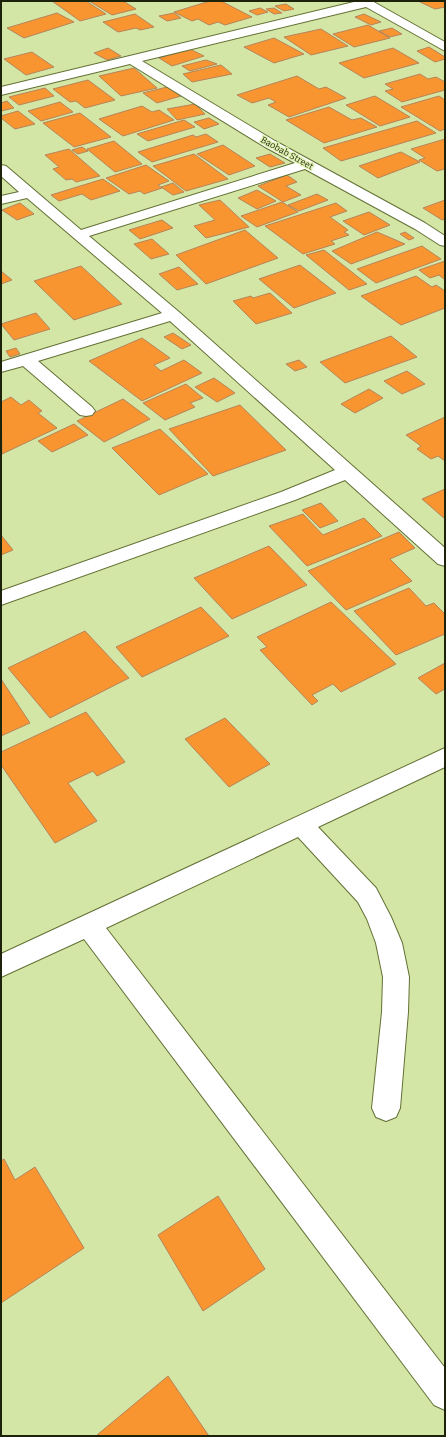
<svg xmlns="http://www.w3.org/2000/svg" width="446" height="1437" viewBox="0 0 446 1437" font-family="Bitter,serif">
  <rect width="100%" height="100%" fill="#d4e6a6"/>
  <path fill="#f89530" stroke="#b68459" d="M 52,1 L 86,1 L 106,14 L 80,21 Z
    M 89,1 L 123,1 L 136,9 L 112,15 Z
    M 210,1 L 221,1 L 252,17 L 225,25 L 218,22 L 209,25 L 198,19 L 192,21 L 174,12 Z
    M 418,1 L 445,1 L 445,7 L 435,9 Z
    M 286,4 L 294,9 L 284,11 L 275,6 Z
    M 260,8 L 268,12 L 257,15 L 249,11 Z
    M 274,8 L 282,13 L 274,14 L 266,9 Z
    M 57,13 L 74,22 L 24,38 L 7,28 Z
    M 174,13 L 181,18 L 167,21 L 159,16 Z
    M 135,14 L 154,27 L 140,30 L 136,28 L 118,32 L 103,22 Z
    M 364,14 L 381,22 L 371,25 L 355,17 Z
    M 368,25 L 390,38 L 354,47 L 333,34 Z
    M 392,28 L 402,34 L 390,37 L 379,31 Z
    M 321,29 L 348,46 L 311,55 L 284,37 Z
    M 274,38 L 304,54 L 274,63 L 244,47 Z
    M 429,47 L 445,57 L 445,59 L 435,62 L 417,51 Z
    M 108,48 L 121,56 L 107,60 L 94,53 Z
    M 393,48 L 419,63 L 364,78 L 339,63 Z
    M 190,49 L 204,56 L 172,66 L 159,58 Z
    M 32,52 L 54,67 L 26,75 L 4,59 Z
    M 206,60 L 217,64 L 190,71 L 182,66 Z
    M 221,65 L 232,74 L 192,82 L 183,74 Z
    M 134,68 L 157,88 L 121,96 L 99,76 Z
    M 420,74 L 428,79 L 436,77 L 445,82 L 445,90 L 402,102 L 385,91 L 393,89 L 385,84 Z
    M 297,76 L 319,89 L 326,87 L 346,98 L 289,117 L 268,105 L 276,102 L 269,98 L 252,103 L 237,95 Z
    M 88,80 L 115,100 L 85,108 L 76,101 L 70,102 L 53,89 Z
    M 167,87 L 181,96 L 157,103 L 143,93 Z
    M 45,88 L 54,96 L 19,105 L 9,97 Z
    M 375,96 L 410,117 L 380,126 L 346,105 Z
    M 439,96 L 445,100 L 445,129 L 440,131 L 401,107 Z
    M 7,101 L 14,108 L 1,111 L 1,103 Z
    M 60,102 L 73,112 L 41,121 L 28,111 Z
    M 195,104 L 205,114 L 177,120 L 167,109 Z
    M 142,106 L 152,112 L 159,110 L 174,120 L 123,136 L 99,119 Z
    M 329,107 L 352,120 L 361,118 L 377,127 L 324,143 L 286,120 Z
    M 18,111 L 35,124 L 15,129 L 1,118 L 1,116 Z
    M 80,113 L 111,137 L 74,147 L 43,123 Z
    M 209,118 L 219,124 L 204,129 L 194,122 Z
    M 184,120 L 195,127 L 148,141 L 137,134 Z
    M 417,121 L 436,133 L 341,161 L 323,148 Z
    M 206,134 L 218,142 L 152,162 L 138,152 L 193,135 L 196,137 Z
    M 445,139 L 445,169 L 437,171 L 419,160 L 425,158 L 411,149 Z
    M 114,141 L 142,164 L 115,172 L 87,149 Z
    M 223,145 L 255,166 L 229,175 L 197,154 Z
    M 82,147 L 88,151 L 78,154 L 72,150 Z
    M 69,149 L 100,176 L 76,182 L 72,179 L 66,180 L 53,169 L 59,167 L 45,155 Z
    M 401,152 L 420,162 L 378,178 L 359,166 Z
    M 194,154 L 228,179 L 186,191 L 153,166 Z
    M 270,154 L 285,163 L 270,167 L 256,158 Z
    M 146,165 L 169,181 L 158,185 L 162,188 L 144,194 L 140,191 L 129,194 L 106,178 Z
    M 287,175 L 297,182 L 286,186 L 301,195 L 283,202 L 258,186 Z
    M 103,179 L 120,191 L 91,200 L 82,194 L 59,201 L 51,195 Z
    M 173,183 L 184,192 L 173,195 L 161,187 Z
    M 257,190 L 276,201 L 257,209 L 238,198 Z
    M 317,194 L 328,200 L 299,211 L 288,205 Z
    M 220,200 L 249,227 L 206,238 L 194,226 L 215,220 L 199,205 Z
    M 445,200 L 445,219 L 442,220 L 423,208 Z
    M 282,202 L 298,212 L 257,227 L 241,216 Z
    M 20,203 L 34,214 L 17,220 L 2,210 Z
    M 336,203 L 347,211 L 330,217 L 348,230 L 344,232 L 349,235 L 331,241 L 335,244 L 303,254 L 265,226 Z
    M 369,212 L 390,225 L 364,235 L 343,221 Z
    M 162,220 L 173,228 L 140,239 L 129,230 Z
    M 245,230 L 278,258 L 206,284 L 176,255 Z
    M 377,232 L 405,244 L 351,264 L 332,251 Z
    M 405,232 L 414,238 L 409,240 L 400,234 Z
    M 152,239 L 169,254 L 151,259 L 134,244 Z
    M 422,246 L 441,259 L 376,283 L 357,269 Z
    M 324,250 L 367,284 L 349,290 L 306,255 Z
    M 445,261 L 445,280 L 439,275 L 430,278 L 419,270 Z
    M 300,265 L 336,293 L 294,308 L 259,279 Z
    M 81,266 L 122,304 L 74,320 L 34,281 Z
    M 179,267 L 198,284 L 177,290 L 159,274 Z
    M 1,271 L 12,280 L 1,284 Z
    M 416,276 L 432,287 L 436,285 L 445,291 L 445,308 L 401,325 L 361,296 Z
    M 270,293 L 292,313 L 256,324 L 233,301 L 251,296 L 253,298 Z
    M 36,313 L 50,329 L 14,340 L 1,324 Z
    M 173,333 L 191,345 L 182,349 L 164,337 Z
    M 391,336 L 417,357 L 345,383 L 320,362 Z
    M 142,338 L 170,358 L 154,365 L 161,371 L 184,360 L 202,373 L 142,401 L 89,361 Z
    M 16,348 L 20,354 L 10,357 L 6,351 Z
    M 299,360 L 307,367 L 295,371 L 286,364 Z
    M 407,371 L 425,384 L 402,394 L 384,381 Z
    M 214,378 L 235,393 L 217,402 L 195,387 Z
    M 186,384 L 203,398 L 190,403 L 195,407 L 165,420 L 143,403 Z
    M 369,389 L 383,398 L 355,413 L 341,404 Z
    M 11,397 L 21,405 L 29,400 L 42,411 L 38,413 L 57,428 L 2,454 L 1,402 Z
    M 123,399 L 150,419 L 104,442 L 77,421 Z
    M 240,405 L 286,450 L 213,476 L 169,429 Z
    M 445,417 L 445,461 L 438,456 L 431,459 L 417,449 L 421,446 L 406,435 Z
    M 74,424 L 88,435 L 52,452 L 38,441 Z
    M 160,429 L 208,474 L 159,495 L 112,448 Z
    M 445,489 L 445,519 L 422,499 Z
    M 321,503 L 338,521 L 320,528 L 302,510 Z
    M 303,514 L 323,535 L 364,518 L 382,536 L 307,566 L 269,526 Z
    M 399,532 L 415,548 L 390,559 L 412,581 L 346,610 L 308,571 Z
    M 1,535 L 13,550 L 1,555 Z
    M 269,546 L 307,585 L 232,619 L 194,578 Z
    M 409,588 L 426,606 L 434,603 L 445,614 L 445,634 L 396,655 L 354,611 Z
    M 331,602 L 396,664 L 341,692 L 333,684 L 312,695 L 318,701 L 312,705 L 260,650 L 267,647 L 257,637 Z
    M 201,607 L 229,636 L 142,677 L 116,647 Z
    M 85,631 L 129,678 L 50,718 L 8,668 Z
    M 445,663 L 445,689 L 436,694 L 418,678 Z
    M 1,679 L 30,723 L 1,736 Z
    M 86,712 L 125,762 L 97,776 L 93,771 L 68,783 L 97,821 L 55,843 L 1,765 L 1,752 Z
    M 225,718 L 270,764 L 229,787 L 185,739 Z
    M 4,1159 L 15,1180 L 35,1167 L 84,1248 L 1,1303 L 1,1161 Z
    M 218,1196 L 265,1269 L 203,1311 L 158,1235 Z
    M 168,1376 L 209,1436 L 98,1436 L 97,1435 Z"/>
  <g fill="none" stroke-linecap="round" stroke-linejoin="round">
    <g stroke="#637135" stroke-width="2">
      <path id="minor" d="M 358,1 L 372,1 L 445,42 L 445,51 L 366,7 L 142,61 L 275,141 L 425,223 L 445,236 L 445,246 L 440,245 L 415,229 L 305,169 L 89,236 L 179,312 L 445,548 L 445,566 L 438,564 L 345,480 L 295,500 L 1,605 L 1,591 L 281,492 L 335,470 L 170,321 L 38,361 L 92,407 L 95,411 L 92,415 L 86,416 L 80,415 L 23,366 L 1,372 L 1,362 L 162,313 L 27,198 L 1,204 L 1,196 L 19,192 L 1,176 L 1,165 L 6,166 L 81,230 L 295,163 L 265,147 L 130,64 L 1,95 L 1,87 Z
        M 445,748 L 445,767 L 318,827 L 376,888 L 391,917 L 402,943 L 409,977 L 408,1012 L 400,1108 L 396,1117 L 386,1121 L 376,1117 L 372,1108 L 382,1012 L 383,977 L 376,943 L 367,919 L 358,902 L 298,837 L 106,928 L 445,1368 L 445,1410 L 434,1405 L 84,939 L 1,977 L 1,954 Z"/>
    </g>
    <use href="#minor" fill="#fff" fill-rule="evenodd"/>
  </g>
  <g text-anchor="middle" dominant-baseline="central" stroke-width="3" stroke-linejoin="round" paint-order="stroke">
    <g font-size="9" fill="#1d230a" stroke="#e1f3b2">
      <text transform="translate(287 153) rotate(29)">Baobab Street</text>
    </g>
  </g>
  <rect width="446" height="1437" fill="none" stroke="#1d230a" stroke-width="4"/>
</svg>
